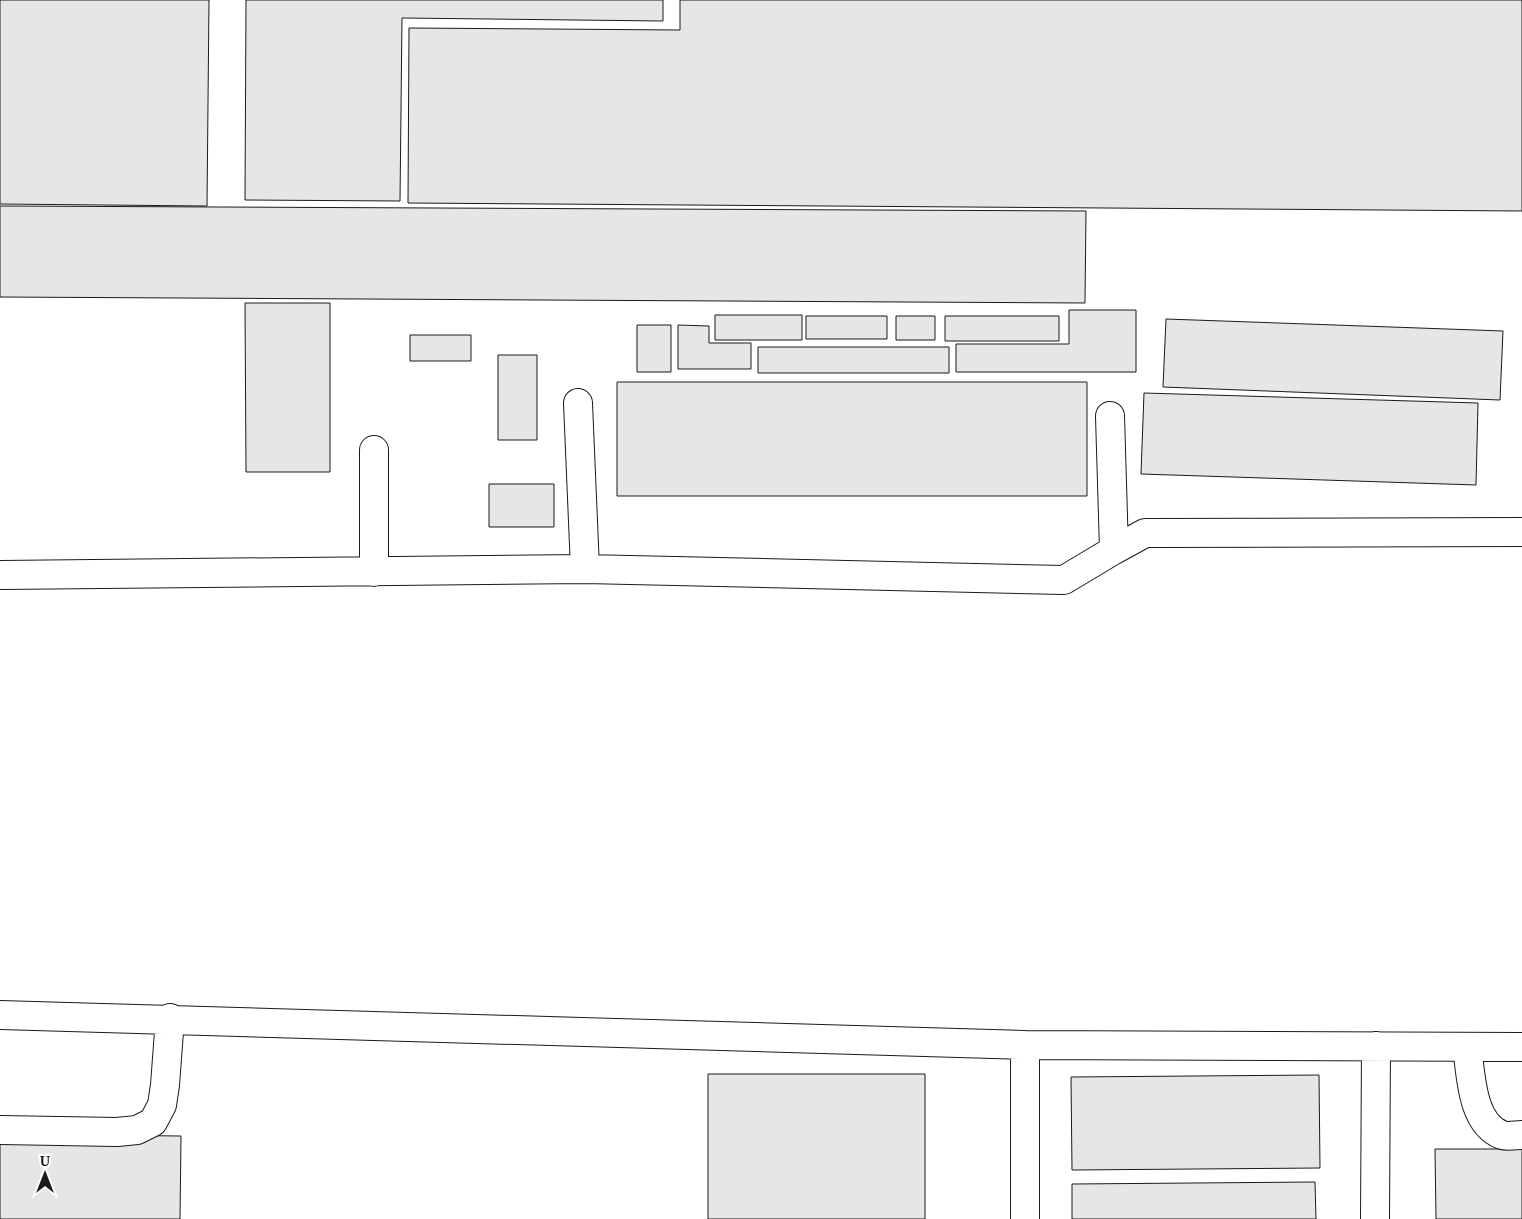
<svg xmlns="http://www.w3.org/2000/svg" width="1522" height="1219" viewBox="0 0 1522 1219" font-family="'PT Serif',serif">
  <rect width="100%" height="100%" fill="#fff"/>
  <path fill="#e6e6e6" stroke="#1a1a1a" d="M 0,0 L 209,0 L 207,206 L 0,204 Z
    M 246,0 L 663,0 L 663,21 L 402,18 L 400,201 L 245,200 Z
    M 680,0 L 1522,0 L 1522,211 L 408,203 L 409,28 L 680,30 Z
    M 0,206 L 1086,211 L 1085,303 L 0,297 Z
    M 245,303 L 330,303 L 330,472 L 246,472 Z
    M 1069,310 L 1136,310 L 1136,372 L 956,372 L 956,344 L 1069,344 Z
    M 715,315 L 802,315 L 802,340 L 715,340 Z
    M 806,316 L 887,316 L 887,339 L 806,339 Z
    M 896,316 L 935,316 L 935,340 L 896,340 Z
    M 945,316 L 1059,316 L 1059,341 L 945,341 Z
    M 1166,319 L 1503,331 L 1500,400 L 1163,387 Z
    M 637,325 L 671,325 L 671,372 L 637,372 Z
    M 678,325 L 709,326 L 709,343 L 751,343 L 751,369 L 678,369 Z
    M 410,335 L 471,335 L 471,361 L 410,361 Z
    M 758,347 L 949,347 L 949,373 L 758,373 Z
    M 498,355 L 537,355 L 537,440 L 498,440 Z
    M 617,382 L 1087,382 L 1087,496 L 617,496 Z
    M 1144,393 L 1478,403 L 1476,485 L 1141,474 Z
    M 489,484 L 554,484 L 554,527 L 489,527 Z
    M 708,1074 L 925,1074 L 925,1219 L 708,1219 Z
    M 1319,1075 L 1320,1168 L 1072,1170 L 1071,1077 Z
    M 0,1134 L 181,1136 L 180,1219 L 0,1219 Z
    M 1435,1149 L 1522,1149 L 1522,1219 L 1436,1219 Z
    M 1315,1182 L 1316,1219 L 1072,1219 L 1072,1184 Z"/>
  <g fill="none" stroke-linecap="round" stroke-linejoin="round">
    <g stroke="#1a1a1a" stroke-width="30">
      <path id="minor" d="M 578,403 L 585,569
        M 1110,416 L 1114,550 L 1145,533 L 1522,532
        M 374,450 L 374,572
        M 0,575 L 585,569 L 1064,580 L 1114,550
        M 0,1015 L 1025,1045 L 1522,1047
        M 1467,1047 C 1471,1074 1471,1123 1502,1135 C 1508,1137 1516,1135 1522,1135
        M 0,1130 L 117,1132 L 137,1130 L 153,1122 L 162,1105 L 165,1085 L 170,1018
        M 1025,1219 L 1025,1045
        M 1375,1219 L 1376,1046"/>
    </g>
    <use href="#minor" stroke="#fff" stroke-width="28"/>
  </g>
  <g transform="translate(45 1174)" stroke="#ffffff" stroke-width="4" paint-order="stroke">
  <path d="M0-4L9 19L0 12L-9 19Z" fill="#1a1a1a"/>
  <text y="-8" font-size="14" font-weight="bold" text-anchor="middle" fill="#1a1a1a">U</text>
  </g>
</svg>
